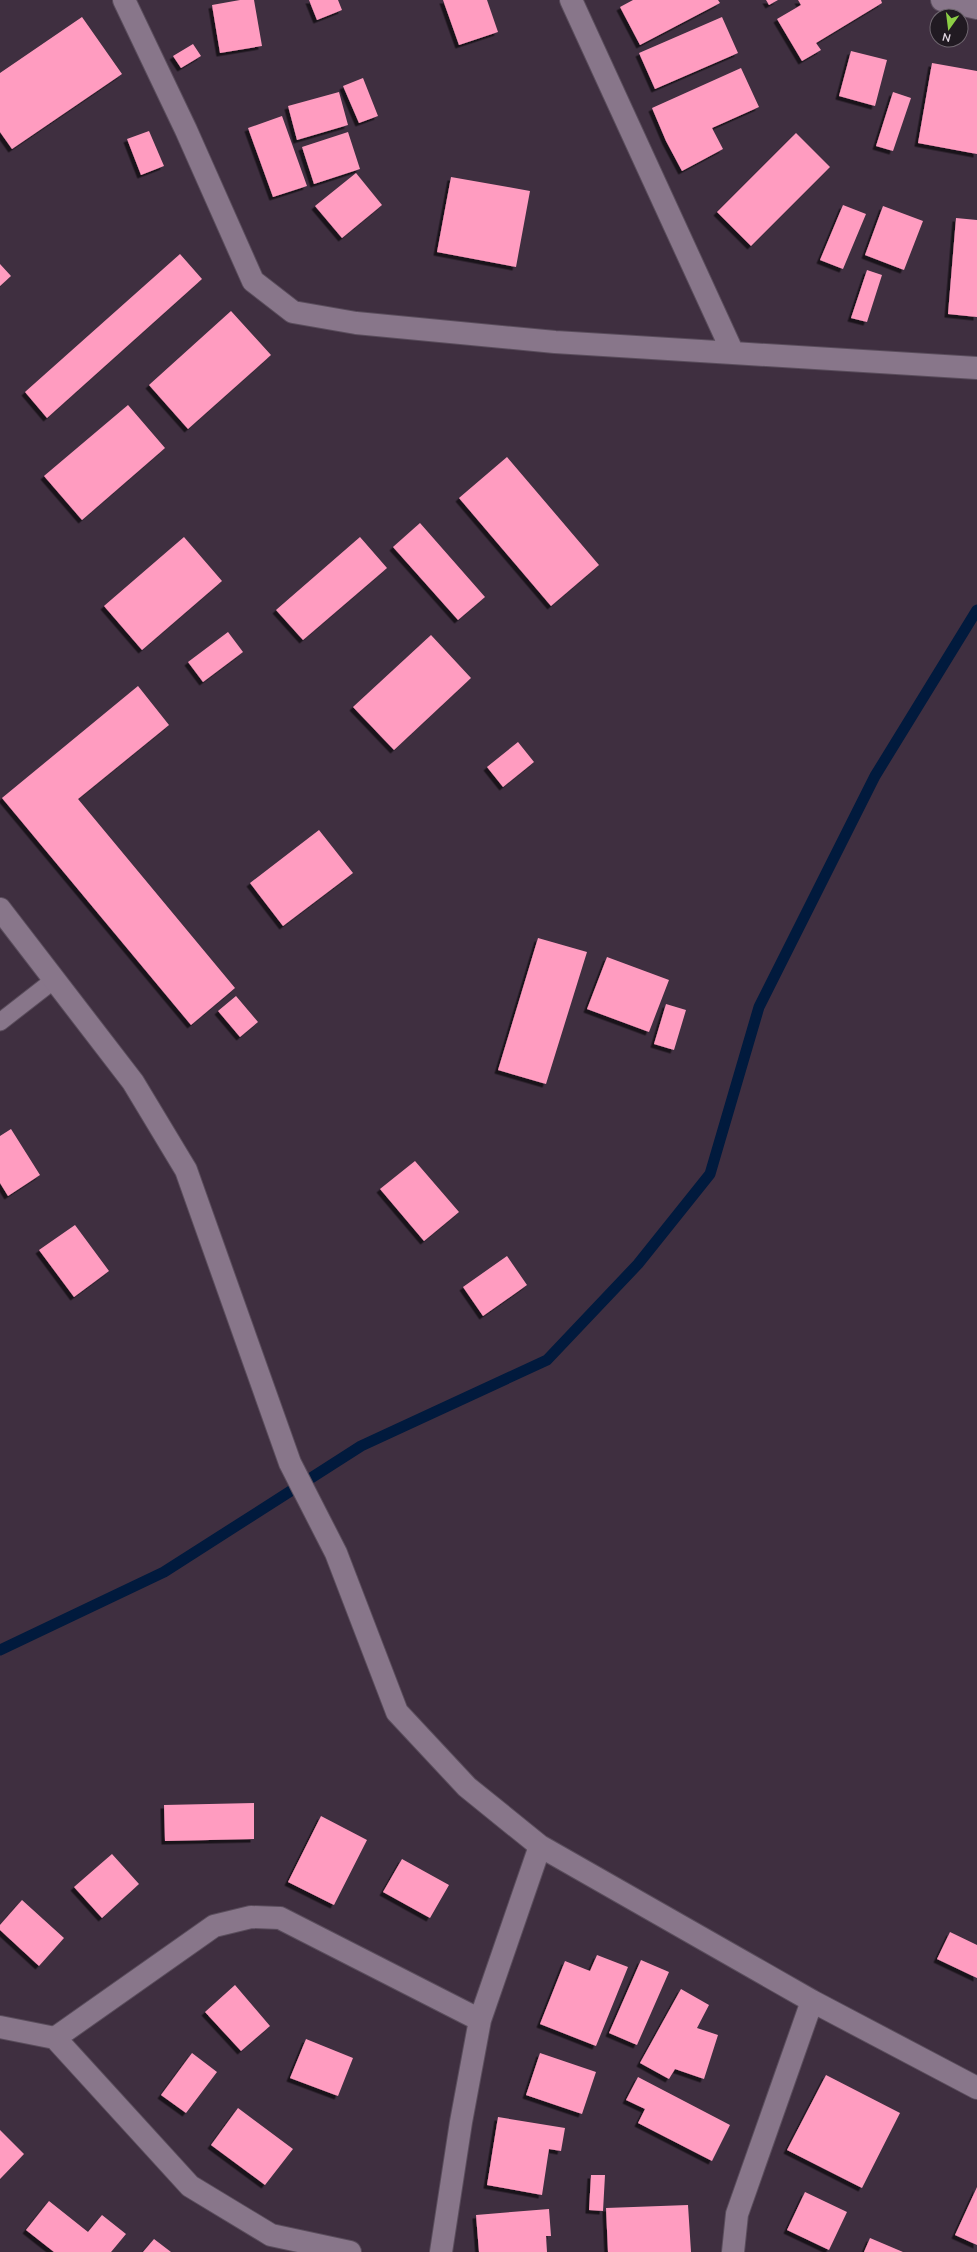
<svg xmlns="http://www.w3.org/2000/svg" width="977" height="2252" viewBox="0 0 977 2252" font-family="Mulish,sans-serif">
  <defs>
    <filter id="shadow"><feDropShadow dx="-3.5" dy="3.5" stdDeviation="0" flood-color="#0009"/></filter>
  </defs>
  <rect width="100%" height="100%" fill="#3f2f40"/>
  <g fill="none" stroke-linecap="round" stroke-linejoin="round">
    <path stroke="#011a3d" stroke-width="11" d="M 0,1650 L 164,1572 L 361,1446 L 547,1360 L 638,1264 L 710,1174 L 759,1007 L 875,776 L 977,610"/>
  </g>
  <path fill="#ff9cc0" filter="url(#shadow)" d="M 240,0 L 254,0 L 262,46 L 220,53 L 212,5 Z
    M 309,0 L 338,0 L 342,10 L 317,20 Z
    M 443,0 L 487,0 L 498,32 L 459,45 Z
    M 633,0 L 718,0 L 720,3 L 640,45 L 620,7 Z
    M 766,0 L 778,0 L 769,5 Z
    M 798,0 L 881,0 L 882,3 L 816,43 L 821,50 L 802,61 L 777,19 L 801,5 Z
    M 82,17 L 122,74 L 12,149 L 0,132 L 0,73 Z
    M 722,17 L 738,53 L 655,89 L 639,53 Z
    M 193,44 L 201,56 L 181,68 L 173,56 Z
    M 851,51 L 887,60 L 875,106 L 839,96 Z
    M 932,63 L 977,71 L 977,154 L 918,143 Z
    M 741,68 L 759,107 L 712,128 L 723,149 L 682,171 L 666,141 L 652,108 Z
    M 363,78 L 378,116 L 359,123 L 343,86 Z
    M 339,92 L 348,125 L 297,140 L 288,106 Z
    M 893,92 L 911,98 L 893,151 L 876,146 Z
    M 282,116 L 307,186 L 273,197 L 248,128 Z
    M 149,131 L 164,166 L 141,175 L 127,139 Z
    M 348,132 L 360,169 L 314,184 L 302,147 Z
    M 796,133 L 830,167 L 751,246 L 717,212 Z
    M 356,173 L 382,205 L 342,238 L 315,206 Z
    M 451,177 L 530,191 L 516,267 L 437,252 Z
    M 843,205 L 866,214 L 843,269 L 820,260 Z
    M 883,206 L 923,221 L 904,270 L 865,255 Z
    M 956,218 L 977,220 L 977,317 L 948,314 Z
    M 180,254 L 202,279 L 47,418 L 25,392 Z
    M 0,264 L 11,276 L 0,286 Z
    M 867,270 L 882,275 L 867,322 L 851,318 Z
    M 231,311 L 271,355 L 188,429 L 149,385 Z
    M 128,405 L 165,448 L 82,520 L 44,476 Z
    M 507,457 L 599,565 L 551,606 L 459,498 Z
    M 420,523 L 485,597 L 458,620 L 393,547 Z
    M 184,537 L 222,581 L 142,650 L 104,606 Z
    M 360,537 L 387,568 L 303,640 L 276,610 Z
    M 228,632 L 243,652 L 203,682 L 188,662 Z
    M 431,635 L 471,678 L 394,750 L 353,707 Z
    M 138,686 L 169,725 L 78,799 L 235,988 L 191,1025 L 2,798 Z
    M 518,742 L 534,762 L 503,787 L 487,767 Z
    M 319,830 L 353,873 L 283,926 L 250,883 Z
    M 538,938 L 587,952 L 546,1084 L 498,1070 Z
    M 607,957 L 669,980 L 649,1032 L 587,1009 Z
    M 236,996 L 258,1022 L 240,1037 L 218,1011 Z
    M 666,1004 L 686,1010 L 674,1050 L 654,1044 Z
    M 11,1129 L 40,1175 L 8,1196 L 0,1183 L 0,1136 Z
    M 415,1161 L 459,1212 L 424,1241 L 380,1189 Z
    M 75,1225 L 109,1271 L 74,1297 L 39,1250 Z
    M 507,1256 L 527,1285 L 483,1316 L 463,1287 Z
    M 254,1803 L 254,1839 L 165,1841 L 164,1805 Z
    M 321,1816 L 367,1840 L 334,1905 L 288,1882 Z
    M 112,1854 L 139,1884 L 102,1918 L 74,1887 Z
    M 402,1859 L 449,1885 L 430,1918 L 383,1892 Z
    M 22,1900 L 64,1938 L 39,1966 L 0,1930 L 0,1925 Z
    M 950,1932 L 977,1945 L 977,1978 L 937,1959 Z
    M 597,1955 L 628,1967 L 596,2046 L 540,2024 L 565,1961 L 590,1971 Z
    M 641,1960 L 669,1972 L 637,2045 L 609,2033 Z
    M 235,1985 L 270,2026 L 241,2051 L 205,2012 Z
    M 681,1989 L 709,2005 L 697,2028 L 718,2035 L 704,2079 L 675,2069 L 669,2079 L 640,2063 Z
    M 306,2039 L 353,2058 L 338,2096 L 290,2078 Z
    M 192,2053 L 217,2072 L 186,2113 L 161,2095 Z
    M 540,2053 L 596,2072 L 582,2114 L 526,2095 Z
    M 826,2075 L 900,2113 L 862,2188 L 787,2150 Z
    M 638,2077 L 730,2125 L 712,2161 L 638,2123 L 645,2109 L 626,2100 Z
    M 238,2108 L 293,2149 L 265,2185 L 211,2145 Z
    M 498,2117 L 565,2128 L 561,2151 L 549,2149 L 542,2195 L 487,2185 Z
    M 0,2130 L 24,2154 L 0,2179 Z
    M 591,2175 L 605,2175 L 603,2211 L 589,2210 Z
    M 977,2187 L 977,2245 L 955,2235 Z
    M 805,2192 L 847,2212 L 829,2250 L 787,2230 Z
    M 49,2201 L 88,2232 L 102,2215 L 126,2234 L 111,2252 L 54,2252 L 26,2230 Z
    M 688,2205 L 691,2252 L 608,2252 L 606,2208 Z
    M 549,2209 L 551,2236 L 546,2236 L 547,2252 L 479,2252 L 476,2215 Z
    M 870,2238 L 903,2252 L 864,2252 Z
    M 154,2239 L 171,2252 L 143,2252 Z"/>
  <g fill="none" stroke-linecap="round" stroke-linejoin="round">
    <g stroke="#5a4d5c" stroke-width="19">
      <path id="service" d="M 0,1022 L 54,980"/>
    </g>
    <g stroke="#5a4d5c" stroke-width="24">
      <path id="minor" d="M 124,0 L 186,130 L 253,281 L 293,312 L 356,323 L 555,342 L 733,353
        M 571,0 L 733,353 L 977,368
        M 942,0 L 977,8
        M 0,909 L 133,1082 L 186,1170 L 290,1463 L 336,1553 L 397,1712 L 467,1787 L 540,1846 L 812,2001 L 977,2088
        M 0,2027 L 55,2038 L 190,2186 L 271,2235 L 350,2252
        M 55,2038 L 214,1926 L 251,1917 L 280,1918 L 480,2020
        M 441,2252 L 461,2122 L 480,2020 L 540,1846
        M 733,2252 L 737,2214 L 812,2001"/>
    </g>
    <use href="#service" stroke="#88768a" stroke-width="17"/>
    <use href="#minor" stroke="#88768a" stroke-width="22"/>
  </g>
  <g transform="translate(949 28) rotate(194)"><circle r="19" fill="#211a22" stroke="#6f666f"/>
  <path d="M0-3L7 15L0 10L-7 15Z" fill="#8cce45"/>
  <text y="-6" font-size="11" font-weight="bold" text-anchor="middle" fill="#e3d8e3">N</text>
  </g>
</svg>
